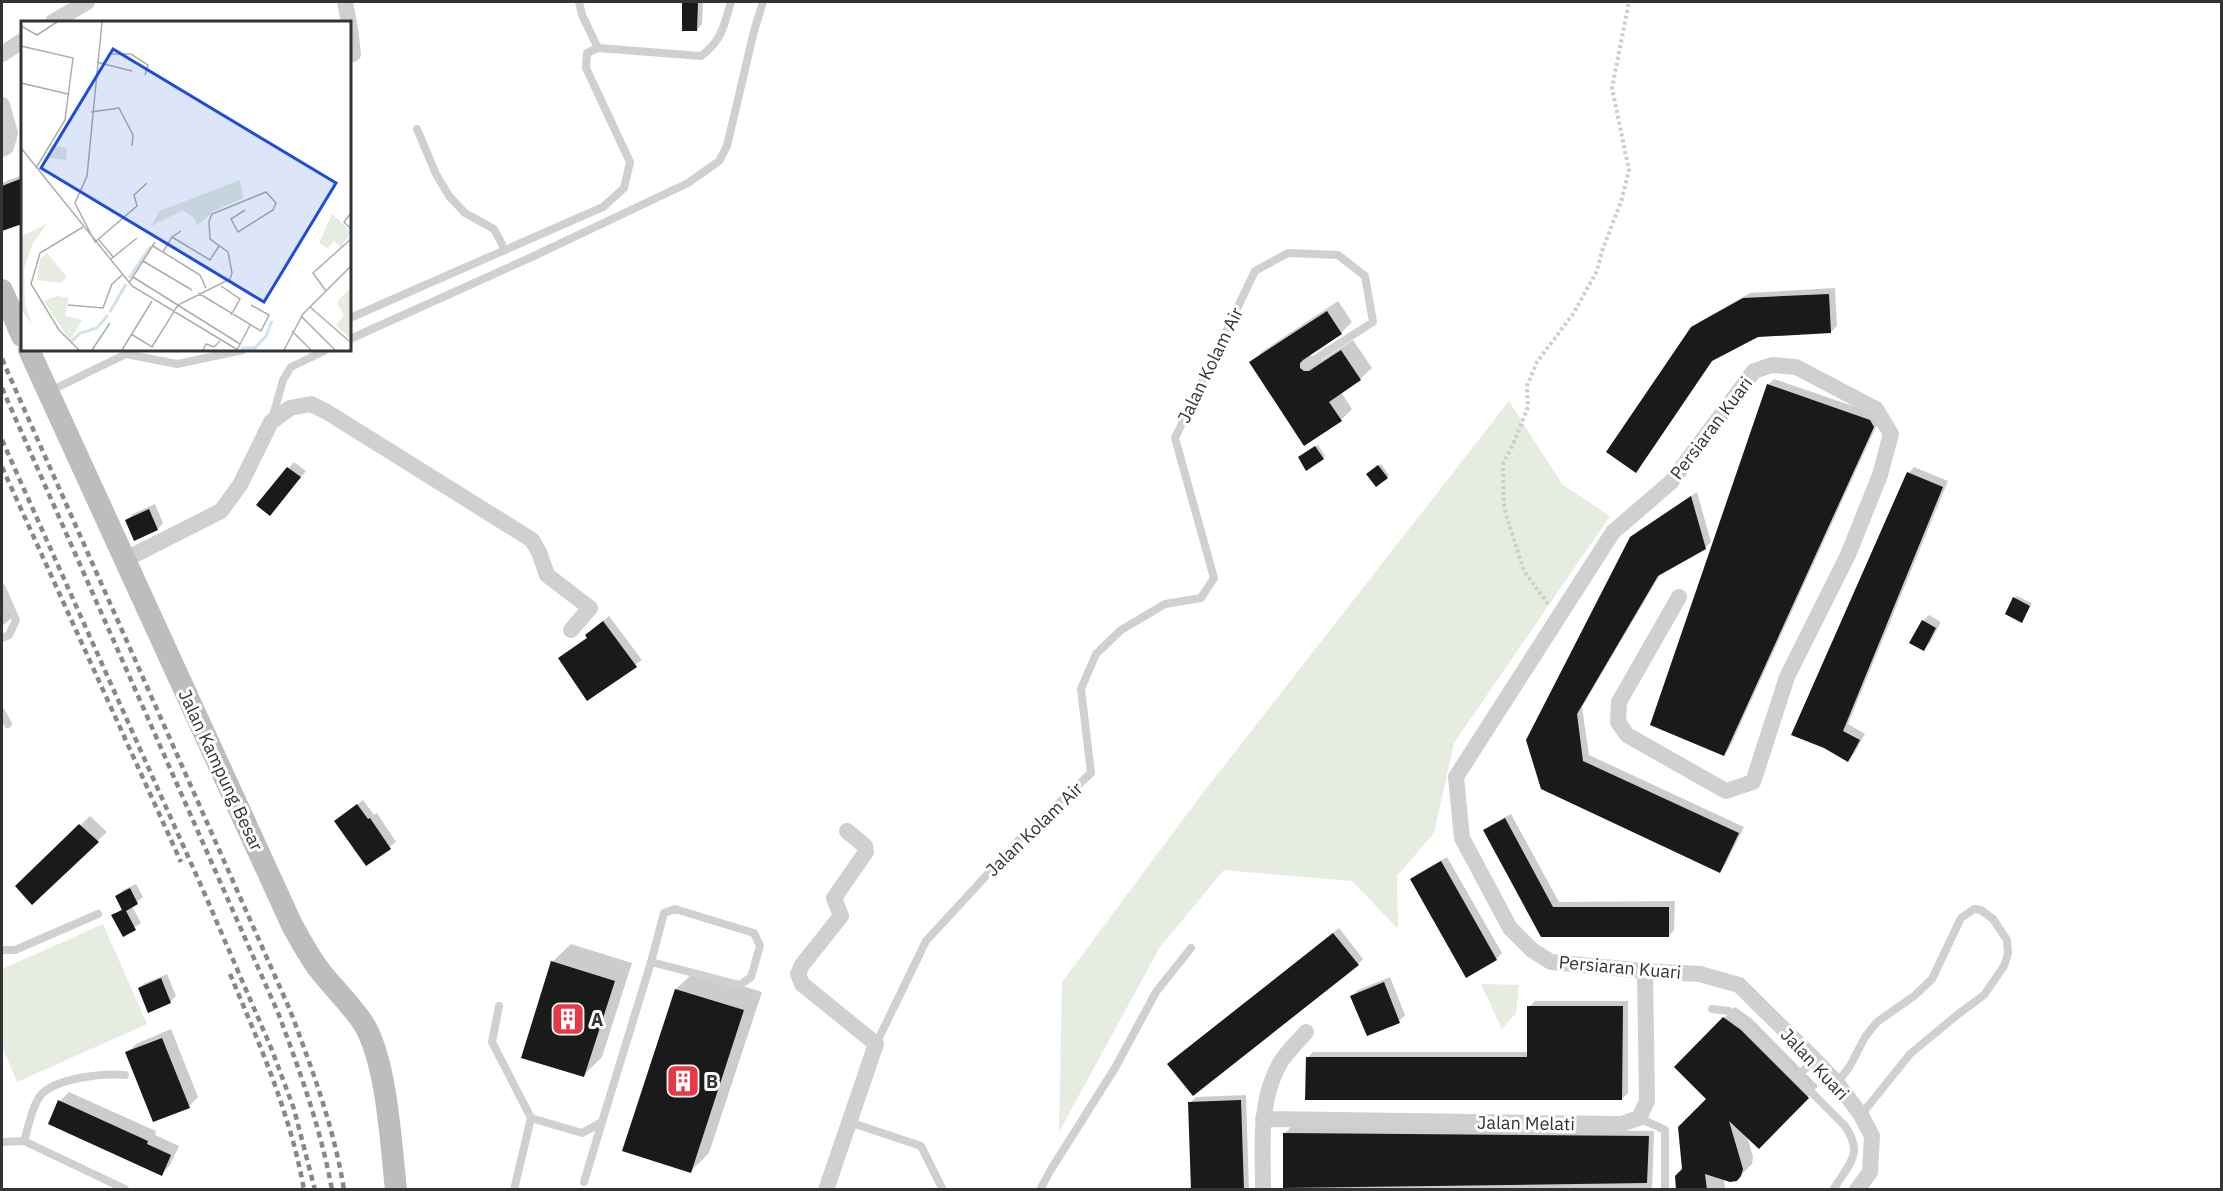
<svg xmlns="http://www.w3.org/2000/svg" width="2223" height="1191" viewBox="0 0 2223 1191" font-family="'IBM Plex Sans',sans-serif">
  <rect width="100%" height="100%" fill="#fff"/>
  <path fill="#e6ecdf" d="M 1509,401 L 1562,484 L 1610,516 L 1454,743 L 1434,833 L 1397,876 L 1398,929 L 1352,881 L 1224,870 L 1160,947 L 1059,1132 L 1062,982 L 1202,794 Z
    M 103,924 L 147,1024 L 17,1082 L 2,1046 L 2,969 Z
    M 1481,984 L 1519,985 L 1516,1013 L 1502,1029 Z"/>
  <path fill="#0003" d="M 684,2 L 703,2 L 702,24 L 697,30 L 683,29 Z
    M 22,175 L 22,222 L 2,229 L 2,183 Z
    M 1835,288 L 1837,326 L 1831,332 L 1758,335 L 1714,358 L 1636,471 L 1692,328 L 1699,322 L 1750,293 Z
    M 1338,301 L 1352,322 L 1341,333 L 1311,352 L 1311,356 L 1315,360 L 1322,360 L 1353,340 L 1372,368 L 1360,379 L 1341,392 L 1352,409 L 1341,420 L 1251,363 L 1263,351 Z
    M 1774,379 L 1876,414 L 1879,420 L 1729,749 L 1723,755 L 1768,385 Z
    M 1318,445 L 1325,456 L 1323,458 L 1302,455 Z
    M 294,462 L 306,471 L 276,508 L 258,505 Z
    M 1381,464 L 1389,475 L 1387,477 L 1371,471 Z
    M 1914,467 L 1948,481 L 1848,724 L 1865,734 L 1854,754 L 1848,760 L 1824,747 L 1909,473 Z
    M 1697,492 L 1711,542 L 1705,548 L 1661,573 L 1582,707 L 1589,755 L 1744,827 L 1725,865 L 1720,871 L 1542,788 L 1631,538 L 1638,531 Z
    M 155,504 L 163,523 L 158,529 L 127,520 L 133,514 Z
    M 2,586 L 14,616 L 2,626 Z
    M 2017,596 L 2032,603 L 2024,618 L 2015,598 Z
    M 1929,615 L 1941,622 L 1930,643 L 1924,649 L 1923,621 Z
    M 609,616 L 642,660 L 588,699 L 560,658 L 588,637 L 587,635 L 593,629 Z
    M 363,800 L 374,815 L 377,813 L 396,842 L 367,863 L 336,821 Z
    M 1511,814 L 1559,902 L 1675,901 L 1674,930 L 1669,936 L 1542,936 L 1485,831 L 1491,825 Z
    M 90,816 L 107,832 L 33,903 L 17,886 Z
    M 1447,857 L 1502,953 L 1496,959 L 1467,976 L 1411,880 L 1417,874 Z
    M 136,884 L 143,897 L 132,906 L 141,923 L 123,935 L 113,916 L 123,908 L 117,896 L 123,890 Z
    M 1339,928 L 1363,959 L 1358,964 L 1175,1058 Z
    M 571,944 L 632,963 L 602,1057 L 584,1075 L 552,962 Z
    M 695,971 L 762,992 L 709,1153 L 691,1171 L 624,1150 L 676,989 Z
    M 167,974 L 176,996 L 170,1002 L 139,988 L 145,983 Z
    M 1390,977 L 1405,1015 L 1399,1021 L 1368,1034 L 1352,996 L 1358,990 Z
    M 1535,1001 L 1628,1001 L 1628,1093 L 1622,1099 L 1307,1058 L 1313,1052 L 1528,1052 L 1529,1007 Z
    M 1735,1007 L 1752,1019 L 1818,1086 L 1759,1147 L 1747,1136 L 1753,1157 L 1752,1164 L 1736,1180 L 1724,1180 L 1725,1190 L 1678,1190 L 1709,1099 L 1676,1067 Z
    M 171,1029 L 198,1097 L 189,1106 L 127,1053 L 136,1044 Z
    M 69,1092 L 156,1131 L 155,1135 L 179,1146 L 170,1165 L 161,1174 L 60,1101 Z
    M 1246,1095 L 1249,1190 L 1192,1190 L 1190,1103 L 1196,1097 Z
    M 1291,1127 L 1654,1131 L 1652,1190 L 1285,1190 L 1285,1133 Z"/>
  <path fill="#1a1a1a" d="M 682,2 L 698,2 L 697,31 L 682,31 Z
    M 20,179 L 22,188 L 22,224 L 2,231 L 2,186 Z
    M 1829,294 L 1831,333 L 1758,337 L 1712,361 L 1636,473 L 1606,452 L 1691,327 L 1743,298 Z
    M 1327,311 L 1342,334 L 1303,360 L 1300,363 L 1300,368 L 1304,371 L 1309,371 L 1341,350 L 1361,380 L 1329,402 L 1342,421 L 1304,446 L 1249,362 Z
    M 1767,384 L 1870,420 L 1874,427 L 1724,756 L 1650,725 Z
    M 1315,446 L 1324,459 L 1306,471 L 1298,457 Z
    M 1378,465 L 1388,478 L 1376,487 L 1366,474 Z
    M 287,467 L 301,477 L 270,516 L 256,505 Z
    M 1907,472 L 1943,487 L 1843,731 L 1860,740 L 1848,762 L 1824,748 L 1791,735 Z
    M 1691,496 L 1706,549 L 1658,576 L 1577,714 L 1583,761 L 1739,833 L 1720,873 L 1541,789 L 1526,740 L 1630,537 Z
    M 149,509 L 158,530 L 134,541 L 125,520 Z
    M 2013,597 L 2030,606 L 2022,623 L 2005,614 Z
    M 1922,620 L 1936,628 L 1924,651 L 1909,643 Z
    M 603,621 L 637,667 L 587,701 L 558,658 L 587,638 L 585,635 Z
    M 357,804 L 368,819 L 370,818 L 391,849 L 366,866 L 334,821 Z
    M 1505,818 L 1553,907 L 1669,907 L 1669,937 L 1541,937 L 1483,830 Z
    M 79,824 L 99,842 L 32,905 L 15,886 Z
    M 1441,861 L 1497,960 L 1466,978 L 1410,879 Z
    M 130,888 L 138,904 L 126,911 L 136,930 L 123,937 L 111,915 L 122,910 L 115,896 Z
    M 1333,933 L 1359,965 L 1193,1096 L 1167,1064 Z
    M 551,961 L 615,981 L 584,1077 L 521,1058 Z
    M 161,978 L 171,1003 L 148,1013 L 138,988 Z
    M 1384,982 L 1400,1023 L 1367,1036 L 1350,996 Z
    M 675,989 L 744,1010 L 691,1173 L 622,1151 Z
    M 1527,1006 L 1623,1006 L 1622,1100 L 1305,1100 L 1306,1057 L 1527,1057 Z
    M 1723,1017 L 1741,1030 L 1809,1098 L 1759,1149 L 1729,1121 L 1743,1169 L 1741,1176 L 1737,1181 L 1730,1182 L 1705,1174 L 1707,1190 L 1676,1190 L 1675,1176 L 1682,1169 L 1678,1127 L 1706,1099 L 1674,1067 Z
    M 162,1038 L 190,1108 L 153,1122 L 125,1052 Z
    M 58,1100 L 148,1141 L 147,1144 L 171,1155 L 162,1176 L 48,1124 Z
    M 1241,1100 L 1244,1190 L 1191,1190 L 1188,1102 Z
    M 1283,1133 L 1649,1136 L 1647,1183 L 1283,1188 Z"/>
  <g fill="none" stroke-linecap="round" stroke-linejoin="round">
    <path stroke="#cdcdcd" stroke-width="4" stroke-dasharray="3 3" stroke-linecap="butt" d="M 1548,604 L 1524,571 L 1504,508 L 1503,464 L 1514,442 L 1528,407 L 1527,386 L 1537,362 L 1573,314 L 1597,271 L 1602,251 L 1621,202 L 1629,170 L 1612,88 L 1629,2"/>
    <path stroke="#d0d0d0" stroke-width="8" d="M 579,2 L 582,15 L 598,48
      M 417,129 L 436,174 L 449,196 L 465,213 L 494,229 L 505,250
      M 350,318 L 603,207 L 624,188 L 630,162 L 586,68 L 587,53 L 598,48 L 701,56 C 722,41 724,25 731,2
      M 350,339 L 534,256 L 688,183 L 719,161 L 727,146 L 754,31 L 763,2
      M 48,392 L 126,354 L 177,364 L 243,350
      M 272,419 L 283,380 L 291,367 L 326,350
      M 2,588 L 16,620 L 9,635 L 2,638
      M 2,713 L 8,724
      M 2,950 L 15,950 L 98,914
      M 499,1006 L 492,1042 L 531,1118 L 514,1190
      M 1712,1009 L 1729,1011 L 1745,1025 L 1844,1125 C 1865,1153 1849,1164 1833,1190
      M 876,1044 L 926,941 L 1019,840 L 1091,773 L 1081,689 L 1096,654 L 1121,630 L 1165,604 L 1201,598 L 1214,578 L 1175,438 L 1255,271 L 1288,253 L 1338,255 L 1365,276 L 1373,322 L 1306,365
      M 1797,1076 L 1815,1060
      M 1837,1083 L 1850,1066 L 1865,1037 L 1877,1022 L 1914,996 L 1932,979 L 1961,918 L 1974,909 L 1981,910 L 1993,919 L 2007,940 L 2008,954 L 2004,966 L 1984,995 L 1957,1015 L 1910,1054 L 1861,1115
      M 531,1118 L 582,1133 L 602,1122 L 651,962 L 664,913 L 675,909 L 754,933 L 760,946 L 751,977 L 740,985 L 651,962
      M 1639,1118 L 1665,1130 L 1665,1190
      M 849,1122 L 921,1146 L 943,1190
      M 24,1141 C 28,1129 32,1106 40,1096 C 54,1078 103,1073 125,1075
      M 2,1142 L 24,1141 L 125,1189
      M 584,1182 L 602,1122
      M 1040,1190 L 1050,1171 L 1115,1068 L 1156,992 L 1191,948"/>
    <path stroke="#d0d0d0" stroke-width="16" d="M 345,2 L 349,22
      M 53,22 L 87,2
      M 350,28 L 353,54
      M 2,54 L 22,41
      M 2,105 L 10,133 L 6,147 L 2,149
      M 124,560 L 221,511 L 240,485 L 271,422 L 290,408 L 311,404 L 327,412 L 532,540 L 539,552 L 547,575 L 590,608 L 571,630
      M 1679,597 L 1619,702 L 1618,722 L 1627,735 L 1726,791 L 1753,782 L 1787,677 L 1848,555 L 1880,475 L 1891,434 L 1876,409 L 1796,367 L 1772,365 L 1754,371 L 1671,482 L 1613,532 L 1456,777 L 1462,838 L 1510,928 L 1532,950 L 1551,962 L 1645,971 L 1700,974 L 1739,985 L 1815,1060 L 1837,1083 L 1861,1115 L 1872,1136 L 1870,1172 L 1857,1190
      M 1263,1119 L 1621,1124 L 1639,1118 L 1647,1101 L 1645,971
      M 826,1190 L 876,1044 L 802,984 L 798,974 L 802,965 L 841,916 L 834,898 L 866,852 L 865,846 L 847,831
      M 1263,1190 C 1263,1148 1258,1103 1279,1065 C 1285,1053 1297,1043 1306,1032"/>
    <path stroke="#bdbdbd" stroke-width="22" d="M 2,290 L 22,336
      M 29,350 L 292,925 C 301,941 309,957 321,972 C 335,990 353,1006 365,1026 C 387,1065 391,1144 396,1190"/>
    <path stroke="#888" stroke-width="4.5" stroke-dasharray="6 4.5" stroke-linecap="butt" d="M 2,359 L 290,1010 C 312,1069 334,1127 344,1190
      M 2,388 L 279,1015 C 300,1072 321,1129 332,1190
      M 2,440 L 203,890 L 272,1050 L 294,1109 L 315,1190
      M 2,467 L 181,862
      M 230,974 C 259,1043 291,1115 304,1190"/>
  </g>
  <defs>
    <g id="building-square" transform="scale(1.725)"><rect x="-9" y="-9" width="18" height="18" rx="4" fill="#e63946" stroke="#fff"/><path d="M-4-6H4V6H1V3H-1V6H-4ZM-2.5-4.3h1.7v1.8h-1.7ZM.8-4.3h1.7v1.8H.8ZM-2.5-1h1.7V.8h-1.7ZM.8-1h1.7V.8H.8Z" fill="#fff"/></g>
  </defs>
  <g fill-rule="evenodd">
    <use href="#building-square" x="568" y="1019"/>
    <use href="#building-square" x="683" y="1081"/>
  </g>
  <g text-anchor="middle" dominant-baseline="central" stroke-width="6" stroke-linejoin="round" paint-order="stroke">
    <g font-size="18" fill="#333" stroke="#fff">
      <text transform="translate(1210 365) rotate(-64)">Jalan Kolam Air</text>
      <text transform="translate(1711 428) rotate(-53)">Persiaran Kuari</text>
      <text transform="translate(221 770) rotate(65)">Jalan Kampung Besar</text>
      <text transform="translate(1034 829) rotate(-44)">Jalan Kolam Air</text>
      <text transform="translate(1620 967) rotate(5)">Persiaran Kuari</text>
      <text transform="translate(1815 1064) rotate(47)">Jalan Kuari</text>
      <text transform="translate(1526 1123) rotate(1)">Jalan Melati</text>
    </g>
    <g font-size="18" font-weight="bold" fill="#333" stroke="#fff" text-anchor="start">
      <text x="591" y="1019">A</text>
      <text x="706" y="1081">B</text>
    </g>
  </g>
  <g transform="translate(21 21)">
    <rect width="330" height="330" fill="#fff"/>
    <path d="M 30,124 L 46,127 L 45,139 L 28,137 ZM 219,159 L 222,177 L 193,190 L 176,205 L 174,198 L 162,189 L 130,205 L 139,190 ZM 311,193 L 330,211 L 320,227 L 313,220 L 307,227 L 298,222 ZM 26,203 L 12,222 L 3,248 L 4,283 L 11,304 L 0,288 L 0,215 ZM 26,232 L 46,256 L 39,262 L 16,259 L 19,238 ZM 330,266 L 330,315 L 328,316 L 315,304 L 323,295 L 316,281 ZM 36,275 L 48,277 L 44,295 L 61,299 L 49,320 L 23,280 Z" fill="#e6ecdf"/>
    <path fill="none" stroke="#cfe2ee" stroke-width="3" d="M 108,257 L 130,225M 89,291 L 105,263M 50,321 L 59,312 L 76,307 L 87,294M 220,327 L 234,327 L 245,315 L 251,300"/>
    <path fill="none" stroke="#adadad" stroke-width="1.5" d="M 81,1 L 66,155 L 54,182 L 74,221 L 116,185 L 113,174 L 126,162M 0,5 L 16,14 L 36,1M 0,25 L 52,37 L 44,99 L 15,147M 76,41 L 83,43 L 88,33 L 110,33 L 127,44 L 124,54M 83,43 L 111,50M 0,62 L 47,73M 70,91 L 98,87 L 112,114 L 111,125M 0,127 L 111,265 L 217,329M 330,192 L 323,201 L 330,208M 151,216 L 189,239 L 198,225M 78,219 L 92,236M 132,225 L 179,254 L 185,267M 142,231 L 151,216 L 160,210M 90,238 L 116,217M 122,240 L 171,269M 112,256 L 219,323M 108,262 L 134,221M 200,265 L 219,278 L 210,294M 305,270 L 292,252 L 330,218M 177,272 L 240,310 L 248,294 L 230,284M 47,284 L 82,287 L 91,263 L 101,254M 289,286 L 328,320M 280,295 L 314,329M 271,310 L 290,329M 110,313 L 131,326 L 157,284 L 209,258 L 211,252 L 207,231 L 189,218 L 188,200 L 191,193 L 245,171 L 255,182 L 252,189 L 217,211 L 210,198 L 224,189M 58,329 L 38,309 L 10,263 L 19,232 L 62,206M 71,329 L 89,302M 101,329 L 131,280M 182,329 L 185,323 L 193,326 L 199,320M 216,329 L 229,304M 263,329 L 282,293 L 330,245"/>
    <path fill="#1d4ed8" fill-opacity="0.15" stroke="#1d4ed8" stroke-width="3" d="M 92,28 L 315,162 L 243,281 L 20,147 Z"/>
    <rect width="330" height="330" fill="none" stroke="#333" stroke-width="3"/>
  </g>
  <rect width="2223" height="1191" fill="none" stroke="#333333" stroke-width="6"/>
</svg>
